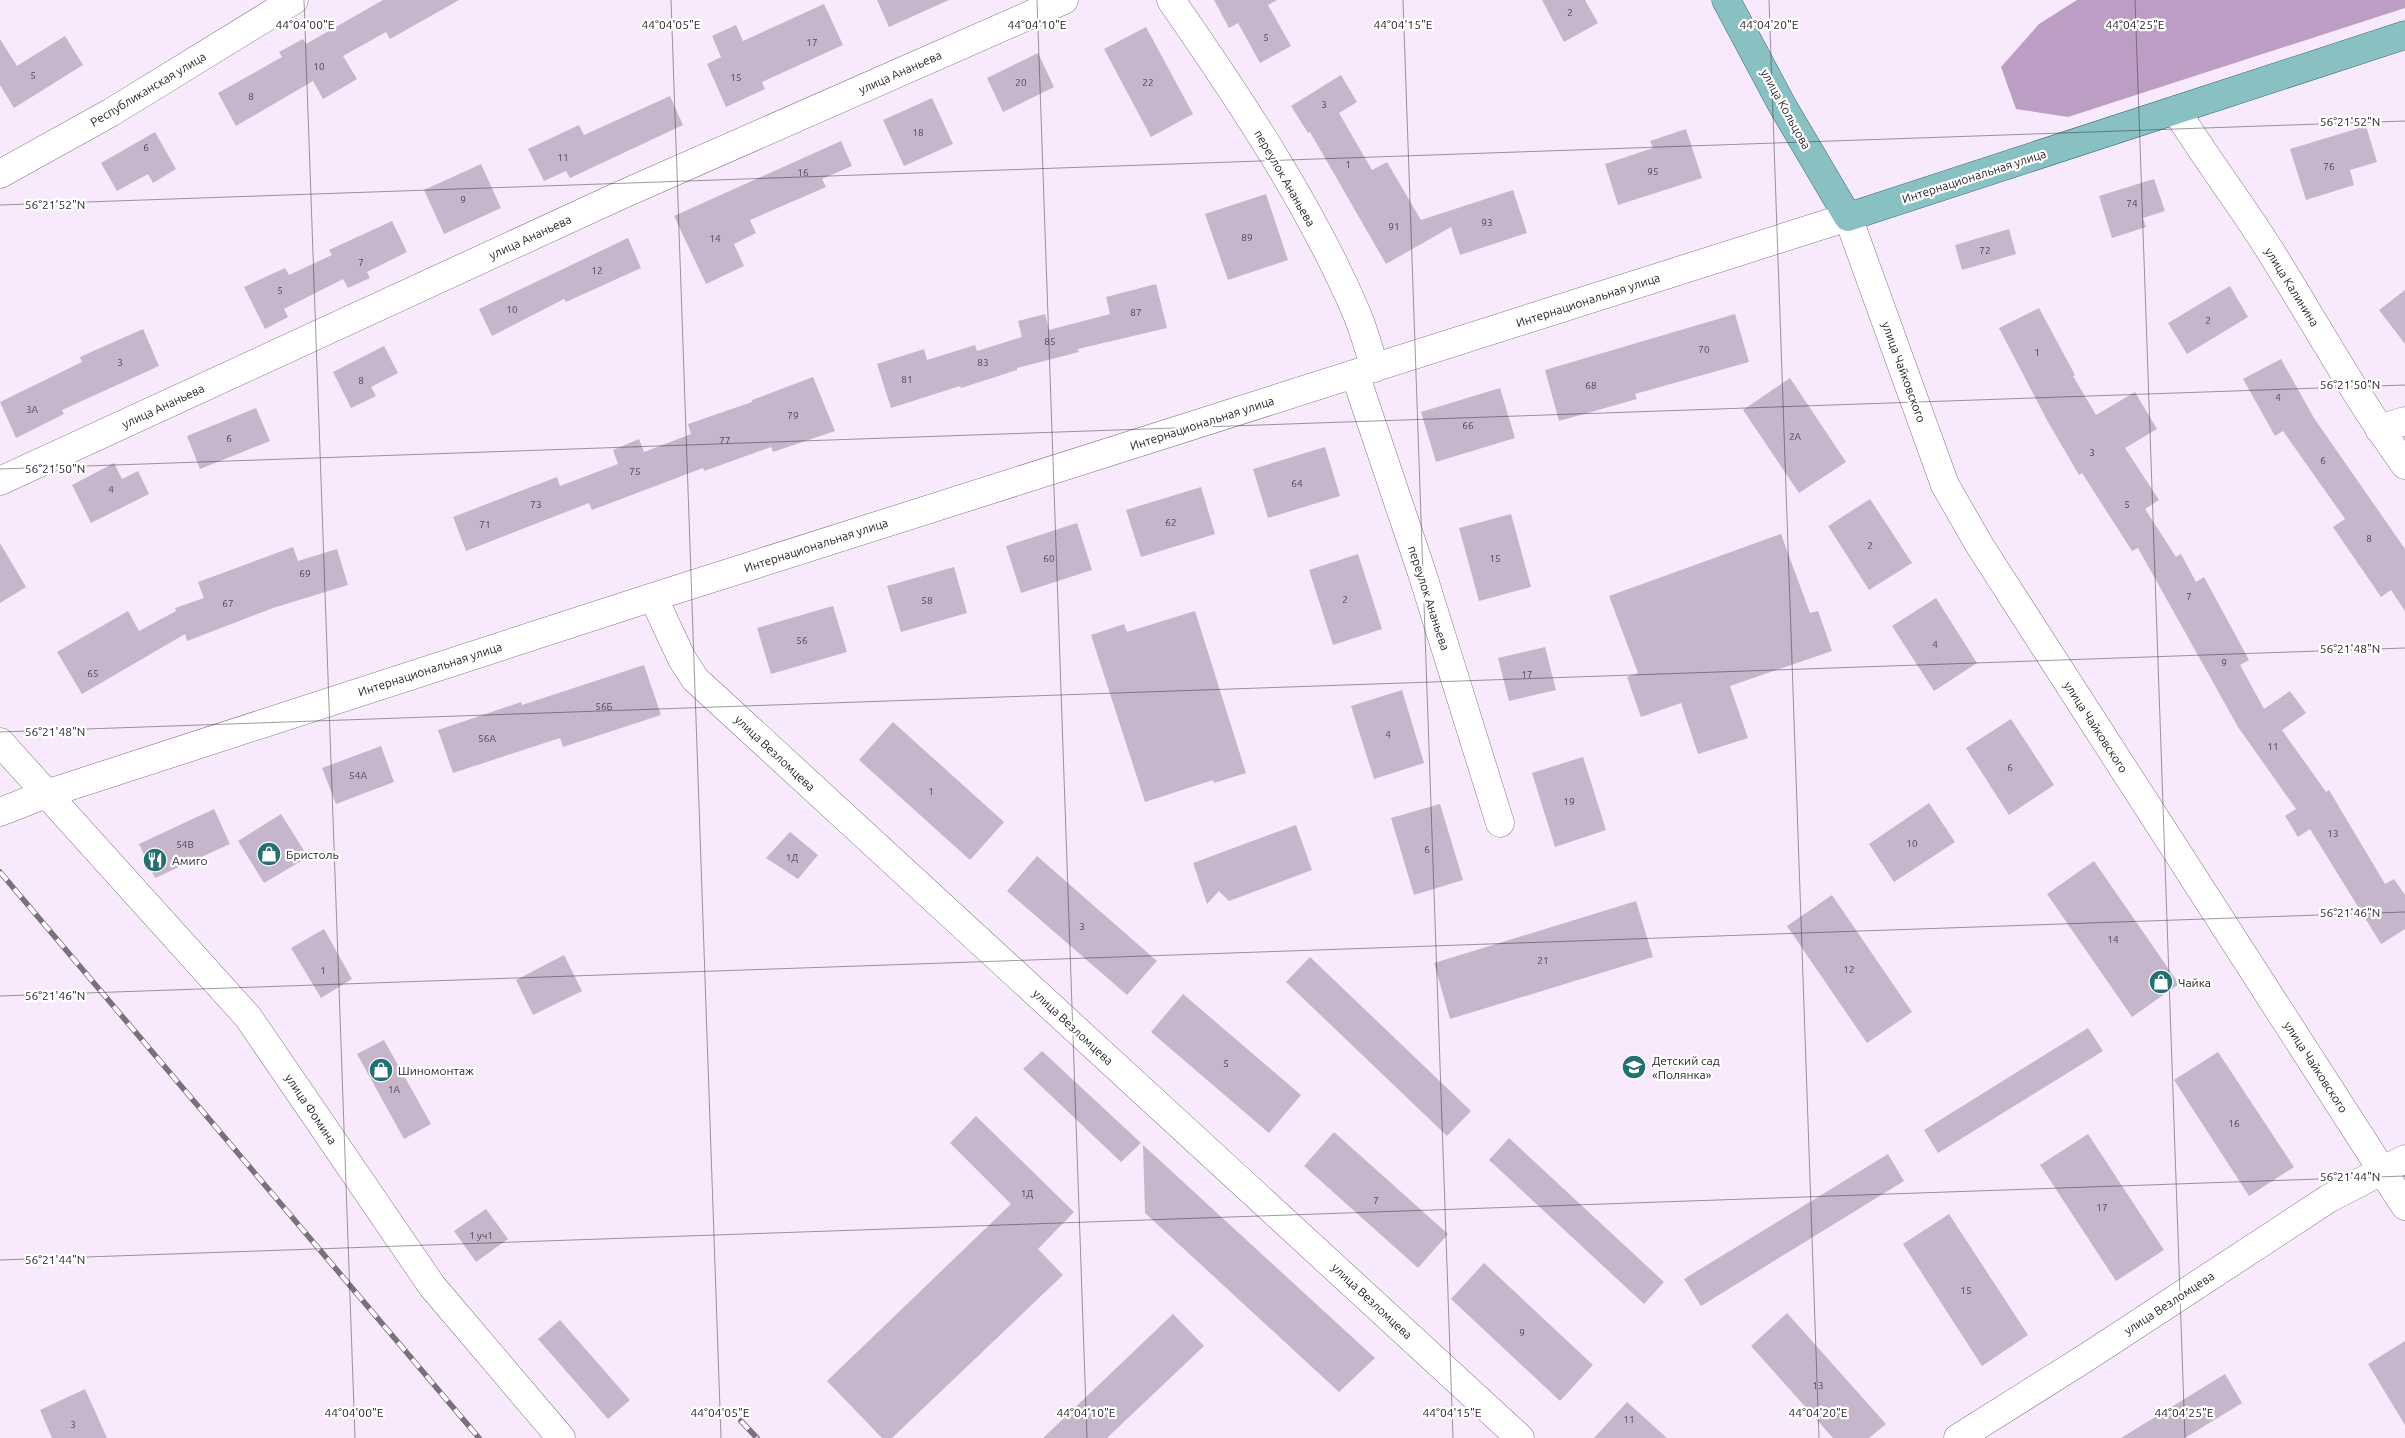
<svg xmlns="http://www.w3.org/2000/svg" width="2405" height="1438" viewBox="0 0 2405 1438" font-family="Ubuntu,sans-serif">
  <rect width="100%" height="100%" fill="#f8eafc"/>
  <path fill="#bc9ec4" d="M 2077,0 L 2405,0 L 2405,8 L 2068,117 L 2016,109 L 2001,67 L 2039,24 Z"/>
  <path fill="#c6b6cb" d="M 383,0 L 459,0 L 390,39 L 386,32 L 343,56 L 357,79 L 323,99 L 313,81 L 236,126 L 218,93 L 282,57 L 279,52 L 303,39 L 306,44 Z
    M 877,0 L 949,0 L 889,27 Z
    M 1214,0 L 1277,0 L 1268,5 L 1291,46 L 1260,63 L 1238,23 L 1229,28 Z
    M 1542,0 L 1585,0 L 1598,23 L 1564,42 Z
    M 824,4 L 843,45 L 762,82 L 765,89 L 726,107 L 707,64 L 721,57 L 712,36 L 736,25 L 743,41 Z
    M 1146,27 L 1193,114 L 1151,137 L 1104,49 Z
    M 65,36 L 83,65 L 14,108 L 0,85 L 0,39 L 17,66 Z
    M 1038,53 L 1054,87 L 1003,112 L 987,78 Z
    M 1341,75 L 1357,102 L 1339,113 L 1372,170 L 1387,162 L 1421,220 L 1513,190 L 1527,233 L 1460,255 L 1451,227 L 1386,264 L 1310,132 L 1308,133 L 1291,106 Z
    M 670,96 L 683,125 L 570,178 L 566,171 L 544,181 L 528,149 L 579,125 L 584,135 Z
    M 932,98 L 953,144 L 904,166 L 883,120 Z
    M 2366,126 L 2377,162 L 2350,170 L 2354,185 L 2306,200 L 2290,149 Z
    M 1686,129 L 1702,178 L 1618,205 L 1605,164 L 1653,148 L 1650,141 Z
    M 155,132 L 176,169 L 153,183 L 148,174 L 117,191 L 101,163 Z
    M 841,141 L 852,166 L 822,179 L 826,187 L 750,220 L 756,233 L 734,244 L 744,266 L 706,284 L 674,216 Z
    M 481,164 L 501,208 L 444,234 L 424,190 Z
    M 2154,179 L 2165,211 L 2143,218 L 2146,227 L 2112,238 L 2099,196 Z
    M 1266,194 L 1288,260 L 1228,280 L 1205,214 Z
    M 392,221 L 407,252 L 367,272 L 370,278 L 348,288 L 343,279 L 284,309 L 288,317 L 265,329 L 244,287 L 285,268 L 289,275 L 332,255 L 329,250 Z
    M 2009,229 L 2016,254 L 1962,270 L 1955,245 Z
    M 628,238 L 641,268 L 566,302 L 564,299 L 492,336 L 479,309 Z
    M 1156,284 L 1167,328 L 1078,349 L 1079,352 L 1017,368 L 1017,370 L 961,388 L 960,386 L 891,408 L 877,364 L 924,349 L 927,360 L 975,345 L 977,351 L 1022,337 L 1018,321 L 1045,314 L 1049,330 L 1110,314 L 1106,297 Z
    M 2230,286 L 2248,317 L 2187,354 L 2168,323 Z
    M 2405,290 L 2405,344 L 2379,310 Z
    M 2039,308 L 2075,375 L 2073,376 L 2096,415 L 2135,392 L 2157,429 L 2125,448 L 2159,500 L 2145,509 L 2176,557 L 2181,554 L 2196,582 L 2204,577 L 2249,660 L 2240,665 L 2264,709 L 2290,691 L 2306,713 L 2282,730 L 2326,792 L 2329,790 L 2385,884 L 2394,879 L 2405,895 L 2405,929 L 2381,944 L 2310,829 L 2298,837 L 2285,816 L 2296,809 L 2238,727 L 2138,548 L 2132,551 L 2082,473 L 2079,475 L 2048,422 L 1999,328 Z
    M 1735,314 L 1749,362 L 1635,394 L 1637,399 L 1559,421 L 1545,370 Z
    M 143,329 L 159,366 L 62,410 L 64,414 L 16,438 L 0,402 L 82,362 L 80,357 Z
    M 384,346 L 398,373 L 371,387 L 376,396 L 351,408 L 333,372 Z
    M 2281,359 L 2314,418 L 2405,549 L 2405,611 L 2391,590 L 2381,597 L 2333,527 L 2345,519 L 2283,431 L 2275,436 L 2243,379 Z
    M 813,377 L 835,431 L 773,452 L 771,447 L 704,471 L 703,468 L 592,510 L 589,503 L 466,551 L 453,517 L 557,477 L 560,486 L 618,464 L 613,450 L 639,439 L 644,452 L 691,434 L 688,424 L 752,402 L 752,400 Z
    M 1790,378 L 1846,462 L 1799,493 L 1743,410 Z
    M 1500,388 L 1515,438 L 1436,462 L 1421,412 Z
    M 256,408 L 270,441 L 200,469 L 187,436 Z
    M 1325,447 L 1340,496 L 1268,518 L 1253,469 Z
    M 114,463 L 122,479 L 138,471 L 149,494 L 91,523 L 72,485 Z
    M 1201,487 L 1215,534 L 1141,557 L 1126,510 Z
    M 1870,499 L 1912,563 L 1869,590 L 1828,526 Z
    M 1511,514 L 1531,587 L 1479,601 L 1459,528 Z
    M 1077,523 L 1092,570 L 1021,593 L 1006,546 Z
    M 1781,534 L 1810,613 L 1818,611 L 1832,651 L 1730,686 L 1748,738 L 1698,754 L 1681,703 L 1641,717 L 1627,677 L 1638,673 L 1609,596 Z
    M 0,543 L 26,587 L 0,603 Z
    M 293,547 L 298,561 L 337,549 L 348,585 L 273,608 L 187,641 L 185,634 L 82,694 L 57,652 L 128,611 L 139,631 L 176,611 L 175,608 L 204,598 L 198,582 Z
    M 1358,554 L 1382,629 L 1333,645 L 1309,570 Z
    M 954,567 L 967,613 L 901,632 L 887,586 Z
    M 1936,598 L 1977,663 L 1934,691 L 1892,626 Z
    M 833,606 L 847,652 L 771,674 L 757,628 Z
    M 1195,611 L 1246,773 L 1214,783 L 1213,780 L 1145,802 L 1091,635 L 1124,624 L 1127,632 Z
    M 1545,647 L 1556,690 L 1509,701 L 1498,658 Z
    M 644,665 L 661,715 L 563,747 L 560,738 L 453,773 L 438,730 L 521,702 L 522,705 Z
    M 1402,690 L 1424,763 L 1374,779 L 1351,706 Z
    M 2011,719 L 2054,785 L 2009,815 L 1966,748 Z
    M 893,722 L 1004,822 L 970,860 L 859,760 Z
    M 381,746 L 394,782 L 336,804 L 322,768 Z
    M 1583,757 L 1606,830 L 1555,847 L 1532,773 Z
    M 1929,803 L 1955,842 L 1894,882 L 1869,844 Z
    M 1440,804 L 1463,880 L 1414,895 L 1391,818 Z
    M 214,809 L 230,844 L 155,878 L 139,844 Z
    M 281,814 L 308,857 L 264,883 L 238,841 Z
    M 1296,825 L 1312,870 L 1229,901 L 1219,891 L 1207,904 L 1193,863 Z
    M 790,832 L 818,855 L 798,879 L 766,858 Z
    M 1037,856 L 1157,961 L 1127,995 L 1007,891 Z
    M 2094,861 L 2179,984 L 2132,1017 L 2047,894 Z
    M 1832,895 L 1912,1012 L 1867,1043 L 1787,926 Z
    M 1636,901 L 1653,957 L 1450,1019 L 1434,963 Z
    M 324,929 L 352,979 L 321,998 L 291,948 Z
    M 564,955 L 582,991 L 533,1015 L 516,980 Z
    M 1310,957 L 1471,1111 L 1447,1136 L 1286,982 Z
    M 1183,994 L 1301,1095 L 1269,1133 L 1151,1032 Z
    M 2088,1028 L 2103,1051 L 1938,1153 L 1924,1130 Z
    M 384,1040 L 431,1124 L 404,1139 L 357,1054 Z
    M 1042,1051 L 1141,1143 L 1121,1162 L 1023,1069 Z
    M 2218,1052 L 2294,1167 L 2249,1196 L 2174,1080 Z
    M 976,1116 L 1074,1212 L 1038,1249 L 1063,1275 L 892,1438 L 882,1438 L 827,1381 L 1011,1204 L 950,1143 Z
    M 1334,1132 L 1448,1234 L 1418,1268 L 1304,1166 Z
    M 2088,1134 L 2164,1250 L 2116,1281 L 2040,1165 Z
    M 1509,1138 L 1664,1282 L 1644,1304 L 1489,1160 Z
    M 1143,1145 L 1375,1358 L 1339,1392 L 1145,1213 Z
    M 1888,1154 L 1904,1181 L 1701,1306 L 1684,1279 Z
    M 486,1209 L 508,1239 L 476,1262 L 454,1231 Z
    M 1949,1214 L 2028,1335 L 1982,1366 L 1903,1244 Z
    M 1484,1263 L 1593,1365 L 1560,1401 L 1451,1299 Z
    M 1787,1313 L 1886,1424 L 1869,1438 L 1833,1438 L 1751,1346 Z
    M 1173,1314 L 1204,1346 L 1107,1438 L 1043,1438 Z
    M 560,1320 L 630,1400 L 608,1419 L 538,1339 Z
    M 2405,1341 L 2405,1425 L 2368,1364 Z
    M 2225,1374 L 2242,1403 L 2185,1438 L 2121,1438 Z
    M 85,1389 L 107,1438 L 52,1438 L 40,1410 Z
    M 1627,1402 L 1667,1438 L 1594,1438 Z"/>
  <g fill="none" stroke-linecap="round" stroke-linejoin="round">
    <g stroke="#847488" stroke-width="29">
      <path id="minor" d="M 1171,0 C 1240,100 1309,202 1357,314 C 1364,331 1369,350 1375,368
        M 2176,110 C 2206,159 2241,204 2271,252 C 2315,323 2356,397 2405,465
        M 0,174 L 110,113 L 294,0
        M 1355,374 L 1422,573 L 1500,823
        M 2379,429 L 2405,421
        M 0,481 L 621,195 L 1064,0
        M 653,597 L 682,659 L 695,679 L 1520,1438
        M 0,742 L 248,1017 L 432,1286 L 561,1438
        M 0,812 L 46,794 L 653,597 L 1848,217 L 1945,485 L 1980,546 L 2405,1206
        M 1958,1438 L 2087,1357 L 2328,1199 L 2405,1159"/>
    </g>
    <g stroke="#356f74" stroke-width="29">
      <path id="major" d="M 1726,0 L 1782,105 L 1848,217 L 2405,35"/>
    </g>
    <use href="#minor" stroke="#fff" stroke-width="28"/>
    <use href="#major" stroke="#89c1c3" stroke-width="28"/>
    <g stroke="#79707c" stroke-width="5.5">
      <path id="rail" d="M 0,872 L 479,1438
        M 741,1421 L 757,1438"/>
    </g>
    <use href="#rail" stroke="#fff" stroke-width="4" stroke-dasharray="11" stroke-linecap="butt"/>
  </g>
  <path fill="none" stroke="#2a242c" stroke-width="1" stroke-opacity="0.45" d="M 304,0 L 355,1438M 671,0 L 721,1438M 1037,0 L 1087,1438M 1403,0 L 1453,1438M 1769,0 L 1819,1438M 2135,0 L 2185,1438M 0,205 L 2405,121M 0,469 L 2405,385M 0,732 L 2405,648M 0,996 L 2405,912M 0,1260 L 2405,1176"/>
  <defs>
    <g id="shop-disc" transform="scale(1.25)"><circle r="9.5" fill="#246f72" stroke="#fff"/><path d="M-5-2.5h2.3a2.7 3.5 0 0 1 5.4 0H5L5.5 6h-11ZM-1.5-2.5h3a1.5 2.3 0 0 0-3 0Z" fill="#fff"/></g>
    <g id="restaurant-disc" transform="scale(1.25)"><circle r="9.5" fill="#246f72" stroke="#fff"/><path d="M-5-6h1v4h1v-4h1v4h1v-4h1v5L-1.5 .5V6h-2V.5L-5-1ZM5-6V6H3V1.5H1.5Q1.5-4 5-6Z" fill="#fff"/></g>
    <g id="school-disc" transform="scale(1.25)"><circle r="9.5" fill="#246f72" stroke="#fff"/><path d="M0-5L7-2L0 1L-7-2ZM-4 1L0 2.5L4 1V4Q0 6-4 4Z" fill="#fff"/></g>
  </defs>
  <g fill-rule="evenodd">
    <use href="#shop-disc" x="269" y="854"/>
    <use href="#restaurant-disc" x="155" y="860"/>
    <use href="#shop-disc" x="2161" y="982"/>
    <use href="#school-disc" x="1634" y="1067"/>
    <use href="#shop-disc" x="381" y="1070"/>
  </g>
  <g text-anchor="middle" dominant-baseline="central" stroke-width="4.5" stroke-linejoin="round" paint-order="stroke">
    <g font-size="10" fill="#514854">
      <text x="1570" y="12">2</text>
      <text x="1266" y="37">5</text>
      <text x="812" y="42">17</text>
      <text x="319" y="66">10</text>
      <text x="33" y="75">5</text>
      <text x="736" y="77">15</text>
      <text x="1021" y="82">20</text>
      <text x="1148" y="82">22</text>
      <text x="251" y="96">8</text>
      <text x="1324" y="104">3</text>
      <text x="918" y="132">18</text>
      <text x="146" y="147">6</text>
      <text x="563" y="157">11</text>
      <text x="1348" y="164">1</text>
      <text x="2329" y="166">76</text>
      <text x="1653" y="171">95</text>
      <text x="803" y="172">16</text>
      <text x="463" y="199">9</text>
      <text x="2132" y="203">74</text>
      <text x="1487" y="222">93</text>
      <text x="1394" y="226">91</text>
      <text x="1247" y="237">89</text>
      <text x="715" y="238">14</text>
      <text x="1985" y="250">72</text>
      <text x="361" y="262">7</text>
      <text x="597" y="270">12</text>
      <text x="280" y="290">5</text>
      <text x="512" y="309">10</text>
      <text x="1136" y="312">87</text>
      <text x="2208" y="320">2</text>
      <text x="1050" y="341">85</text>
      <text x="1704" y="349">70</text>
      <text x="2037" y="352">1</text>
      <text x="120" y="362">3</text>
      <text x="983" y="362">83</text>
      <text x="907" y="379">81</text>
      <text x="361" y="380">8</text>
      <text x="1591" y="385">68</text>
      <text x="2278" y="397">4</text>
      <text x="32" y="409">3А</text>
      <text x="793" y="415">79</text>
      <text x="1468" y="425">66</text>
      <text x="1795" y="436">2А</text>
      <text x="229" y="438">6</text>
      <text x="725" y="440">77</text>
      <text x="2092" y="452">3</text>
      <text x="2323" y="460">6</text>
      <text x="635" y="471">75</text>
      <text x="1297" y="483">64</text>
      <text x="111" y="489">4</text>
      <text x="536" y="504">73</text>
      <text x="2127" y="504">5</text>
      <text x="1171" y="522">62</text>
      <text x="485" y="524">71</text>
      <text x="2369" y="538">8</text>
      <text x="1870" y="545">2</text>
      <text x="1049" y="558">60</text>
      <text x="1495" y="558">15</text>
      <text x="305" y="573">69</text>
      <text x="2189" y="596">7</text>
      <text x="1345" y="599">2</text>
      <text x="927" y="600">58</text>
      <text x="228" y="603">67</text>
      <text x="802" y="640">56</text>
      <text x="1935" y="644">4</text>
      <text x="2224" y="662">9</text>
      <text x="93" y="673">65</text>
      <text x="1527" y="674">17</text>
      <text x="604" y="706">56Б</text>
      <text x="1388" y="734">4</text>
      <text x="487" y="738">56А</text>
      <text x="2273" y="746">11</text>
      <text x="2010" y="767">6</text>
      <text x="358" y="775">54А</text>
      <text x="931" y="791">1</text>
      <text x="1569" y="801">19</text>
      <text x="2333" y="833">13</text>
      <text x="1912" y="843">10</text>
      <text x="185" y="844">54В</text>
      <text x="1427" y="849">6</text>
      <text x="792" y="857">1Д</text>
      <text x="1082" y="926">3</text>
      <text x="2113" y="939">14</text>
      <text x="1543" y="960">21</text>
      <text x="1849" y="969">12</text>
      <text x="323" y="970">1</text>
      <text x="1226" y="1063">5</text>
      <text x="394" y="1089">1А</text>
      <text x="2234" y="1123">16</text>
      <text x="1027" y="1193">1Д</text>
      <text x="1376" y="1200">7</text>
      <text x="2102" y="1207">17</text>
      <text x="481" y="1235">1 уч1</text>
      <text x="1966" y="1290">15</text>
      <text x="1522" y="1332">9</text>
      <text x="1818" y="1385">13</text>
      <text x="1629" y="1419">11</text>
      <text x="73" y="1424">3</text>
    </g>
    <g font-size="12" fill="#2a242c" stroke="#fff">
      <text transform="translate(900 72) rotate(-24)">улица Ананьева</text>
      <text transform="translate(148 89) rotate(-31)">Республиканская улица</text>
      <text transform="translate(1786 109) rotate(61)">улица Кольцова</text>
      <text transform="translate(1974 176) rotate(-18)">Интернациональная улица</text>
      <text transform="translate(1285 178) rotate(60)">переулок Ананьева</text>
      <text transform="translate(530 237) rotate(-25)">улица Ананьева</text>
      <text transform="translate(2292 287) rotate(58)">улица Калинина</text>
      <text transform="translate(1588 300) rotate(-18)">Интернациональная улица</text>
      <text transform="translate(1904 372) rotate(70)">улица Чайковского</text>
      <text transform="translate(163 406) rotate(-25)">улица Ананьева</text>
      <text transform="translate(1202 423) rotate(-18)">Интернациональная улица</text>
      <text transform="translate(816 545) rotate(-18)">Интернациональная улица</text>
      <text transform="translate(1429 598) rotate(72)">переулок Ананьева</text>
      <text transform="translate(430 669) rotate(-18)">Интернациональная улица</text>
      <text transform="translate(2096 727) rotate(57)">улица Чайковского</text>
      <text transform="translate(775 753) rotate(43)">улица Везломцева</text>
      <text transform="translate(1073 1027) rotate(43)">улица Везломцева</text>
      <text transform="translate(2316 1067) rotate(57)">улица Чайковского</text>
      <text transform="translate(311 1109) rotate(56)">улица Фомина</text>
      <text transform="translate(1372 1301) rotate(43)">улица Везломцева</text>
      <text transform="translate(2169 1303) rotate(-33)">улица Везломцева</text>
    </g>
    <g font-size="12" fill="#2a242c" stroke="#fff" text-anchor="start">
      <text x="286" y="854">Бристоль</text>
      <text x="172" y="860">Амиго</text>
      <text x="2178" y="982">Чайка</text>
      <text x="1652" y="1060">Детский сад<tspan x="1652" dy="14">«Полянка»</tspan></text>
      <text x="398" y="1070">Шиномонтаж</text>
    </g>
  </g>
  <g font-size="12" text-anchor="middle" fill="#2a242c" stroke="#fff" stroke-width="4.5" stroke-linejoin="round" paint-order="stroke">
    <text x="305" y="29">44°04'00"E</text>
    <text x="671" y="29">44°04'05"E</text>
    <text x="1037" y="29">44°04'10"E</text>
    <text x="1403" y="29">44°04'15"E</text>
    <text x="1769" y="29">44°04'20"E</text>
    <text x="2135" y="29">44°04'25"E</text>
    <text x="2350" y="126">56°21'52"N</text>
    <text x="55" y="209">56°21'52"N</text>
    <text x="2350" y="389">56°21'50"N</text>
    <text x="55" y="473">56°21'50"N</text>
    <text x="2350" y="653">56°21'48"N</text>
    <text x="55" y="736">56°21'48"N</text>
    <text x="2350" y="917">56°21'46"N</text>
    <text x="55" y="1000">56°21'46"N</text>
    <text x="2350" y="1181">56°21'44"N</text>
    <text x="55" y="1264">56°21'44"N</text>
    <text x="354" y="1417">44°04'00"E</text>
    <text x="720" y="1417">44°04'05"E</text>
    <text x="1086" y="1417">44°04'10"E</text>
    <text x="1452" y="1417">44°04'15"E</text>
    <text x="1818" y="1417">44°04'20"E</text>
    <text x="2184" y="1417">44°04'25"E</text>
  </g>
</svg>
